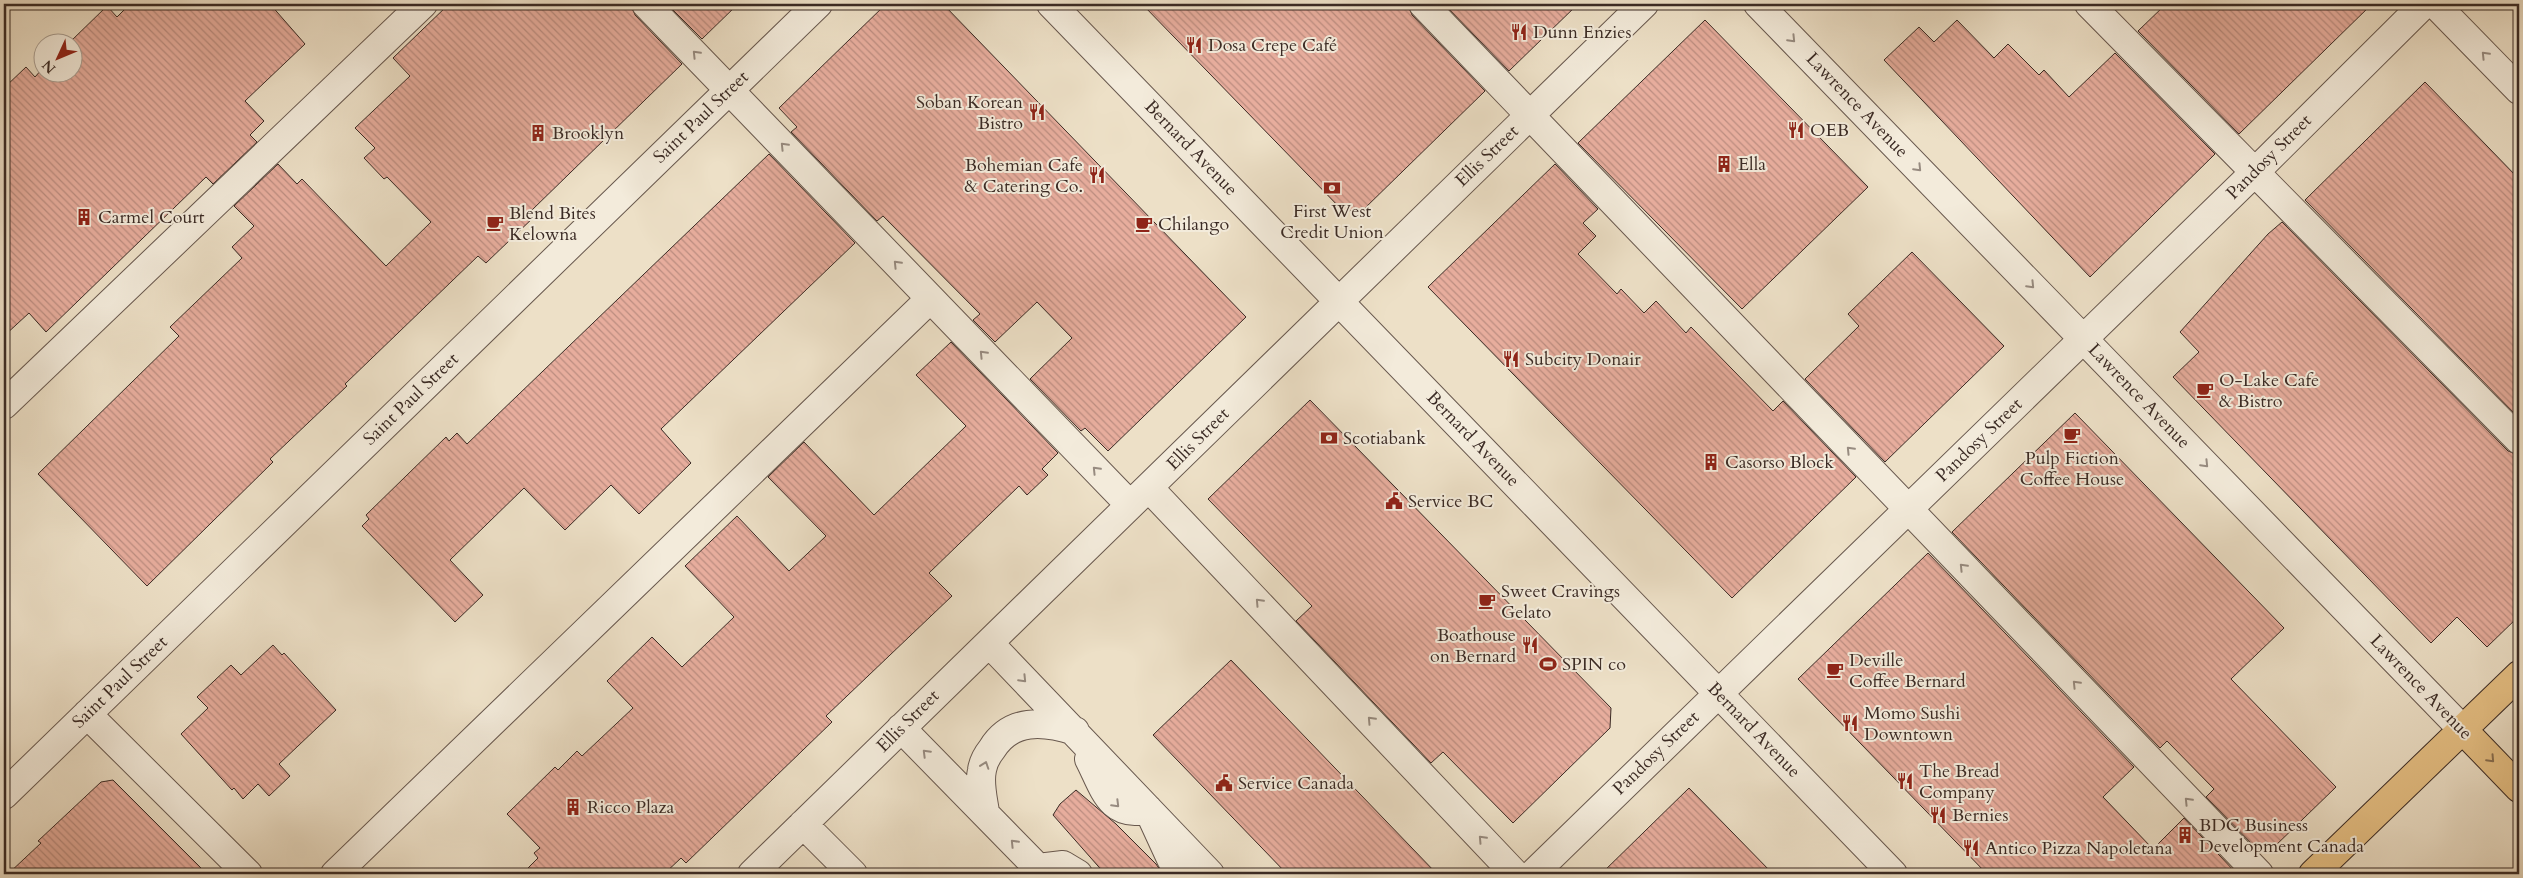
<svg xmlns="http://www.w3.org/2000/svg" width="2523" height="878" viewBox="0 0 2523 878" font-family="Cardo,serif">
  <defs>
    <pattern id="building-back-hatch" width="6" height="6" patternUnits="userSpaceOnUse" patternTransform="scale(1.25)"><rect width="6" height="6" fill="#e7ad9d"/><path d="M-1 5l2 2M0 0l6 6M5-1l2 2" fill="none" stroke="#bc8d80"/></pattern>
  </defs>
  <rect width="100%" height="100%" fill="#ede0c7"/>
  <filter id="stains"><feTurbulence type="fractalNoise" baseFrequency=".004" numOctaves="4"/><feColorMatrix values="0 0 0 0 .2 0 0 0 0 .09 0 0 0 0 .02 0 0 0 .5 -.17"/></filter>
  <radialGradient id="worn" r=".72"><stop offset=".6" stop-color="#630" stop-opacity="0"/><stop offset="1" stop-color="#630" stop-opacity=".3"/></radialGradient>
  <path fill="url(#building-back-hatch)" stroke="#3b2b25" d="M 130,4 L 270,4 L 305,44 L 245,101 L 264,121 L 250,135 L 257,142 L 213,184 L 206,177 L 46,332 L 29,313 L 4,336 L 4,88 L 26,67 L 35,77 L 42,69 L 42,72 L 72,72 L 72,42 L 70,42 L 107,6 L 117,17 Z
    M 449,4 L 631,4 L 635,15 L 682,64 L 532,210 L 536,215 L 486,263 L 478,256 L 345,384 L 347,386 L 270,459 L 273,462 L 147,586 L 38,474 L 179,336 L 170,327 L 242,258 L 232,247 L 254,226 L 234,206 L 278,164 L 297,184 L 302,179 L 386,266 L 431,222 L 387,177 L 384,179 L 364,158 L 375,148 L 355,128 L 410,76 L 393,58 Z
    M 667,4 L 738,4 L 702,39 Z
    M 886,4 L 943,4 L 1246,317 L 1108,451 L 1085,428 L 1081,431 L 1030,379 L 1072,338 L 1037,302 L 995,342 L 973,320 L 980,314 L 883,216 L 877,221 L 791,132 L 797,127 L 779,108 Z
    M 1142,4 L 1408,4 L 1412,15 L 1485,91 L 1363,210 L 1343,211 Z
    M 1444,4 L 1578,4 L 1509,71 Z
    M 2166,4 L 2372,4 L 2239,134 L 2138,31 Z
    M 1705,20 L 1868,187 L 1742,309 L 1578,143 Z
    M 1957,20 L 1994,58 L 2008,44 L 2039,75 L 2044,70 L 2069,97 L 2115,53 L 2215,154 L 2090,277 L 1884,60 L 1919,27 L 1934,42 Z
    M 2425,82 L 2519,179 L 2519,418 L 2305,200 Z
    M 769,154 L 855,243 L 661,429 L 691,463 L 639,514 L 611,485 L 565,530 L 524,488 L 450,560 L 483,595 L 455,622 L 362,526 L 369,519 L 366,515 L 446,437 L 449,441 L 457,433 L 467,444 Z
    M 1555,164 L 1598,209 L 1583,223 L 1596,236 L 1578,254 L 1617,294 L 1621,289 L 1644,313 L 1656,301 L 1686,333 L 1691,327 L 1773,411 L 1783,401 L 1856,477 L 1732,598 L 1428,287 Z
    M 2282,222 L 2508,451 L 2519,455 L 2519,616 L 2487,647 L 2457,617 L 2431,643 L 2173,377 L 2199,352 L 2180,332 L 2268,234 Z
    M 1912,252 L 2004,346 L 1885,462 L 1805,379 L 1859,326 L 1848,314 Z
    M 951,342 L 1058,453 L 1042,469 L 1048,475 L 1027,495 L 1019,486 L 929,573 L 952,596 L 826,716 L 832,722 L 686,863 L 681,858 L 664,874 L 522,874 L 538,858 L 534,853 L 540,848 L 507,814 L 555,767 L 558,770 L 577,751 L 582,756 L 633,708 L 607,681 L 652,637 L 682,667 L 734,617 L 685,566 L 737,516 L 789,571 L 826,536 L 768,477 L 804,442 L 874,515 L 966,426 L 916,375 Z
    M 1310,400 L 1611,708 L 1610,728 L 1513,823 L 1443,752 L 1431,763 L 1296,621 L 1312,606 L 1208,499 Z
    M 2075,413 L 2284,628 L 2231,679 L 2336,787 L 2272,849 L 2267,844 L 2260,852 L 2206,797 L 2214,789 L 2167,741 L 2160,748 L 1952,532 Z
    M 1928,553 L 2134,767 L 2103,797 L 2153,849 L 2184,818 L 2237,874 L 1987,874 L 1798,679 Z
    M 273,645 L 282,655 L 284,653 L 336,710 L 279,764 L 290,776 L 269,796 L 258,784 L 243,799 L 234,788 L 232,790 L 181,734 L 208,708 L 197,697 L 231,665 L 241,675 Z
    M 1231,660 L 1437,874 L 1287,874 L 1153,735 Z
    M 113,780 L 207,874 L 8,874 L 41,843 L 38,841 L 101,782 Z
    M 1689,788 L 1773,874 L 1601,874 Z
    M 1076,790 L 1116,824 L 1156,864 L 1163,874 L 1105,874 L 1053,815 L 1060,804 Z"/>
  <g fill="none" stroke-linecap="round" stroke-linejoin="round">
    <g stroke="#68584e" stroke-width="30">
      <path id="minor" d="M 646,4 L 1130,505
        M 1051,4 L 1893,874
        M 1423,4 L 2259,874
        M 1758,4 L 2463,730
        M 2089,4 L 2519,440
        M 2435,4 L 2519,90
        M 4,405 L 423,4
        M 1149,488 L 1515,874
        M 989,643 L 1210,874
        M 87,714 L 248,874
        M 901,728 L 1044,874
        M 1089,759 C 1104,788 1110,819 1148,809 L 1171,859 L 1183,874
        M 4,795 L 818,4
        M 985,812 C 983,799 979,783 982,770 C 983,763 988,754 992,749 C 1011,718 1044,721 1075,731
        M 803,824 L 853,874
        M 1038,868 L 1063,865 L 1078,874
        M 335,874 L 930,299
        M 752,874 L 1644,4
        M 1533,874 L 2255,172 L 2424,4"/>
    </g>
    <g stroke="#3b2b25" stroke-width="30">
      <path id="major" d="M 2463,730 L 2519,788
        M 2313,874 L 2519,675"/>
    </g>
    <use href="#minor" stroke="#f3ebdb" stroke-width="28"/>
    <use href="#major" stroke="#e6c084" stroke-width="28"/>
  </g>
  <defs><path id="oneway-chevron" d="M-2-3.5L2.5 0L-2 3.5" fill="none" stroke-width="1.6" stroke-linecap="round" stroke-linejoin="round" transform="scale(1.25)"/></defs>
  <g stroke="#978b80">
    <use href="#oneway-chevron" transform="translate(1792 39) rotate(46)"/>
    <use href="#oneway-chevron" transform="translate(696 54) rotate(-134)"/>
    <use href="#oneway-chevron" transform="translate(2485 55) rotate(-134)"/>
    <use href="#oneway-chevron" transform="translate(784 146) rotate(-134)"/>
    <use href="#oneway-chevron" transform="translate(1918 168) rotate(46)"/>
    <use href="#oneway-chevron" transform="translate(897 264) rotate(-134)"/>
    <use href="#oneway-chevron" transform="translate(2031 285) rotate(46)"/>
    <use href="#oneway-chevron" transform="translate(983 354) rotate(-134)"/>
    <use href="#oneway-chevron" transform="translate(1850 450) rotate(-134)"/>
    <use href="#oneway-chevron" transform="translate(2205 464) rotate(46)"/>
    <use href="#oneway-chevron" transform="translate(1096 470) rotate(-134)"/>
    <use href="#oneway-chevron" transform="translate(1963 567) rotate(-134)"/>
    <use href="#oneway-chevron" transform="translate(1259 602) rotate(-133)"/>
    <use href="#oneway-chevron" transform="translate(1023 679) rotate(46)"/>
    <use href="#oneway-chevron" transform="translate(2076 684) rotate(-134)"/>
    <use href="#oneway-chevron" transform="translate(1371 720) rotate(-133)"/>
    <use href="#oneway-chevron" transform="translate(926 753) rotate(-135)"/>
    <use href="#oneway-chevron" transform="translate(985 765) rotate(-71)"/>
    <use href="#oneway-chevron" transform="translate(2188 801) rotate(-134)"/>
    <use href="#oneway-chevron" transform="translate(1116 804) rotate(45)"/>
    <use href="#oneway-chevron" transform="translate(1482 839) rotate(-133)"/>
    <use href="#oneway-chevron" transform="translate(1014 843) rotate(-134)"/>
  </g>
  <use stroke="#886e50" href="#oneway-chevron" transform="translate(2491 759) rotate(47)"/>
  <defs>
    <g id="restaurant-bare" transform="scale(1.35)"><path d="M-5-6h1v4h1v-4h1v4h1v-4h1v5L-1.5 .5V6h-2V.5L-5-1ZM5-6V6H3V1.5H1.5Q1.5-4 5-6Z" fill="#8f2418" stroke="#f3ebdb" stroke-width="2.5" paint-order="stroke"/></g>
    <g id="building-bare" transform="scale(1.35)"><path d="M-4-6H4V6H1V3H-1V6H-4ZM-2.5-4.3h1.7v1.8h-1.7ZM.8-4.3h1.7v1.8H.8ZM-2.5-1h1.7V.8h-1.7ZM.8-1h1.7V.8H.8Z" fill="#8f2418" stroke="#f3ebdb" stroke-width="2.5" paint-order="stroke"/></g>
    <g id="bank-bare" transform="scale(1.35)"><path d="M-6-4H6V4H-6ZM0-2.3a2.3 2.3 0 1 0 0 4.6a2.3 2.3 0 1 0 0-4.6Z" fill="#8f2418" stroke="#f3ebdb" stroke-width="2.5" paint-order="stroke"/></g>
    <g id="cafe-bare" transform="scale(1.35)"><path d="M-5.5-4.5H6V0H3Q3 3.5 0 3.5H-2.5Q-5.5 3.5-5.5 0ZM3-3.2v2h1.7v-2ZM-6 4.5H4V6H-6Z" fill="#8f2418" stroke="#f3ebdb" stroke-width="2.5" paint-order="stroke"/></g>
    <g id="civic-bare" transform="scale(1.35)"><path d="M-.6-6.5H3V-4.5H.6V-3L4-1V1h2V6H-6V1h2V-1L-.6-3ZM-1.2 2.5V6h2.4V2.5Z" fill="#8f2418" stroke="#f3ebdb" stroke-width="2.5" paint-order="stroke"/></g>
    <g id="stadium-bare" transform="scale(1.35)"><path d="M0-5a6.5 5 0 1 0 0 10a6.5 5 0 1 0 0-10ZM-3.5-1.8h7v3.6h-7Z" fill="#8f2418" stroke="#f3ebdb" stroke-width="2.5" paint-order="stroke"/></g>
  </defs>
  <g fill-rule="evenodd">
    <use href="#restaurant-bare" x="1519" y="32"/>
    <use href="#restaurant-bare" x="1194" y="45"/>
    <use href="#restaurant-bare" x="1037" y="112"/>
    <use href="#restaurant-bare" x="1796" y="130"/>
    <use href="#building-bare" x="538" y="133"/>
    <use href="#building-bare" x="1724" y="164"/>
    <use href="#restaurant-bare" x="1097" y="175"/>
    <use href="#bank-bare" x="1332" y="188"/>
    <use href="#building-bare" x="84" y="217"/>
    <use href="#cafe-bare" x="495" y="223"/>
    <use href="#cafe-bare" x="1144" y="224"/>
    <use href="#restaurant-bare" x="1511" y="359"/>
    <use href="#cafe-bare" x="2205" y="390"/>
    <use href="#cafe-bare" x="2072" y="435"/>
    <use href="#bank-bare" x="1329" y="438"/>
    <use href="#building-bare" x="1711" y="462"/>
    <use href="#civic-bare" x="1394" y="501"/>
    <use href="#cafe-bare" x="1487" y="601"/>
    <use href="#restaurant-bare" x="1530" y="645"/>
    <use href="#stadium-bare" x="1548" y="664"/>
    <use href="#cafe-bare" x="1835" y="670"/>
    <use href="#restaurant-bare" x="1850" y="723"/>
    <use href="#restaurant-bare" x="1905" y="781"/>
    <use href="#civic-bare" x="1224" y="783"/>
    <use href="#building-bare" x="573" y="807"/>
    <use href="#restaurant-bare" x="1938" y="815"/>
    <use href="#building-bare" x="2185" y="835"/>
    <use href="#restaurant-bare" x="1971" y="848"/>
  </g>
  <g text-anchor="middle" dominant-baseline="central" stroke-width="4" stroke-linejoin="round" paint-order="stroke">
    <g font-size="18" fill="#3b2b25" stroke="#f3ebdb" text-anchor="start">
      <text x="1533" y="32">Dunn Enzies</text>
      <text x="1208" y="45">Dosa Crepe Café</text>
      <text x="1023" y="102" text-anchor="end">Soban Korean<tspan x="1023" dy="21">Bistro</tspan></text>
      <text x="1810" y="130">OEB</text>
      <text x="552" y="133">Brooklyn</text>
      <text x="1738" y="164">Ella</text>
      <text x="1083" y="165" text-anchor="end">Bohemian Cafe<tspan x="1083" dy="21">&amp; Catering Co.</tspan></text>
      <text x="1332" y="211" text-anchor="middle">First West<tspan x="1332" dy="21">Credit Union</tspan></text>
      <text x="509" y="213">Blend Bites<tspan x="509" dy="21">Kelowna</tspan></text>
      <text x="98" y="217">Carmel Court</text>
      <text x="1158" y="224">Chilango</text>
      <text x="1525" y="359">Subcity Donair</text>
      <text x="2219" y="380">O-Lake Cafe<tspan x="2219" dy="21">&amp; Bistro</tspan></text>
      <text x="1343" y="438">Scotiabank</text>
      <text x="2072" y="458" text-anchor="middle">Pulp Fiction<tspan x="2072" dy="21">Coffee House</tspan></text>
      <text x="1725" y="462">Casorso Block</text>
      <text x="1408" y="501">Service BC</text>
      <text x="1501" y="591">Sweet Cravings<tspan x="1501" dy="21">Gelato</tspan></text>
      <text x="1516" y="635" text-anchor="end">Boathouse<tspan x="1516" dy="21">on Bernard</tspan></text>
      <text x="1849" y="660">Deville<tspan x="1849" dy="21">Coffee Bernard</tspan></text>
      <text x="1562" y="664">SPIN co</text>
      <text x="1864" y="713">Momo Sushi<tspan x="1864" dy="21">Downtown</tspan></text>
      <text x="1919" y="771">The Bread<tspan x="1919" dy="21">Company</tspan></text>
      <text x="1238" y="783">Service Canada</text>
      <text x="587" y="807">Ricco Plaza</text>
      <text x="1952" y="815">Bernies</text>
      <text x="2199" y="825">BDC Business<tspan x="2199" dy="21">Development Canada</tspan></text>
      <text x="1985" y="848">Antico Pizza Napoletana</text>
    </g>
    <g font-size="18" fill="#3b2b25" stroke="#f3ebdb">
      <text transform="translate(1857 105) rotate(46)">Lawrence Avenue</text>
      <text transform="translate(701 117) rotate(-44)">Saint Paul Street</text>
      <text transform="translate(1191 148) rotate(46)">Bernard Avenue</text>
      <text transform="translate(1487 156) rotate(-44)">Ellis Street</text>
      <text transform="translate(2269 157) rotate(-45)">Pandosy Street</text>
      <text transform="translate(2139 396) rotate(46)">Lawrence Avenue</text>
      <text transform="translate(411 399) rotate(-44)">Saint Paul Street</text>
      <text transform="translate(1198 439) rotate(-45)">Ellis Street</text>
      <text transform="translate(1473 439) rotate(46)">Bernard Avenue</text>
      <text transform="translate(1979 440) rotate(-44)">Pandosy Street</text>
      <text transform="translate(120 682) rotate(-44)">Saint Paul Street</text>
      <text transform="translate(2421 687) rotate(46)">Lawrence Avenue</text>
      <text transform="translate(908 721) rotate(-45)">Ellis Street</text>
      <text transform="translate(1754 730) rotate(46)">Bernard Avenue</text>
      <text transform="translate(1656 753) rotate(-44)">Pandosy Street</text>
    </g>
  </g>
  <rect width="2523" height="878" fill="none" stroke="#ede0c7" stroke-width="20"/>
  <rect x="5" y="5" width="2513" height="868" fill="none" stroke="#3b2b25" stroke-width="2.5"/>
  <rect x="10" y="10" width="2503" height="858" fill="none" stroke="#3b2b25"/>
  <g transform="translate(58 58) rotate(226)"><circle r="24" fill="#f3ebdb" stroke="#a99e92"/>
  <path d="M0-4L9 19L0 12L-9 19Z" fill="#8f2418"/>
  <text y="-8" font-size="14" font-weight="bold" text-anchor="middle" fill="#3b2b25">N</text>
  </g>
  <rect width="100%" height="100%" filter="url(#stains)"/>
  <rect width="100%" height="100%" fill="url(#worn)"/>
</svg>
